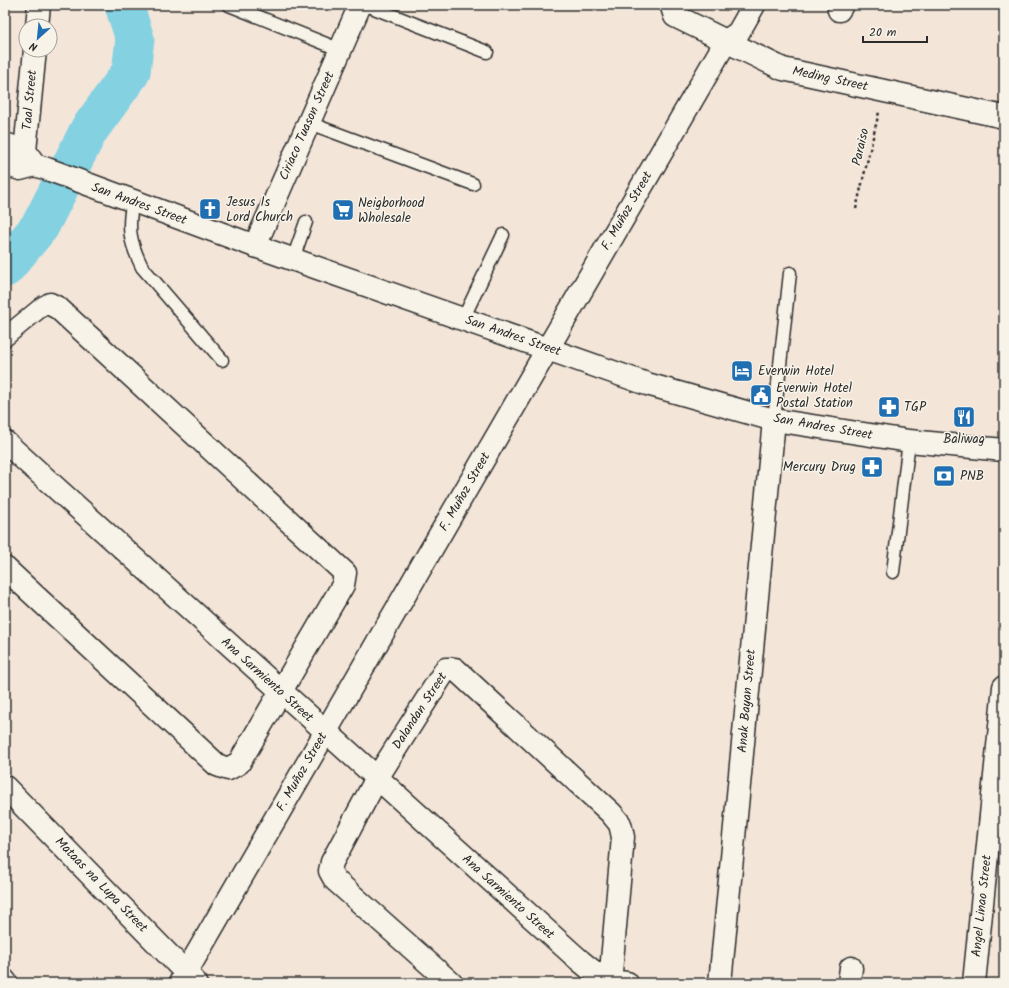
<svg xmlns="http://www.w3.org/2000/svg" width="1009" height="988" viewBox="0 0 1009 988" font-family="Kalam,sans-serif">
  <rect width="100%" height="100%" fill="#f4e5d9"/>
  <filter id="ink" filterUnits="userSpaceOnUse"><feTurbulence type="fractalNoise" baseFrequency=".025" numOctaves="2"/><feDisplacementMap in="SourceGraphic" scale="8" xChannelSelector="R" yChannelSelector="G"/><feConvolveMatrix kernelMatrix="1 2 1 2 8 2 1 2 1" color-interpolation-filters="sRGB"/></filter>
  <g filter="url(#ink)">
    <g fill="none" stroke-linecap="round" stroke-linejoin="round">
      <path stroke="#84d1e2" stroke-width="39" d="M 5,268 L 40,226 L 89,130 L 131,72 L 135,39 L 124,5"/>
      <g stroke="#2b2b2b" stroke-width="15">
        <path id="service" d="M 229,5 L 341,50
          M 366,5 L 487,52
          M 309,123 L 473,184
          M 133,201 C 127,228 130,243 142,267 L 222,360
          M 293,259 L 306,222
          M 463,319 L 503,235
          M 774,420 L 790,273
          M 893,572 L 909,441"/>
      </g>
      <g stroke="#2b2b2b" stroke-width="21">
        <path id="pedestrian" d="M 5,337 L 44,305 L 50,304
          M 5,978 L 9,983"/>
      </g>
      <g stroke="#2b2b2b" stroke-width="25">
        <path id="minor" d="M 673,5 L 672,7 L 675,16 L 783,69 L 1004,117
          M 839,10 L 842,5
          M 37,26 L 39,5
          M 25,151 L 35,50
          M 255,246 L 360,5
          M 5,442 L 578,959 C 596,974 603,981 627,983
          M 5,568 L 217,765 L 228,769 L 239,763 L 343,585 L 345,573 L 58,308 L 50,304
          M 5,787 L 196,983
          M 180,983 L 726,41 L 738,33 L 754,5
          M 451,983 L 335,880 L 330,871 L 332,862 L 377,778 L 446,669 L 455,669 L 611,813 L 620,824 L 623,837 L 610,983
          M 720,983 L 774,420
          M 849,983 L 851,968"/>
      </g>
      <g stroke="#2b2b2b" stroke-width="25">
        <path id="tertiary" d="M 5,144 L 25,151 L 35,165
          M 5,164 L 20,169 L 35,165 L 47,169 L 255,246 L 647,384 L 774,420 L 909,441 L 1004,450
          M 974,983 L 1004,687"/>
      </g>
      <path stroke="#2b2b2b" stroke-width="2.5" stroke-dasharray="3 3" stroke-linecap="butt" d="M 856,209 L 879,112"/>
      <use href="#service" stroke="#f7f3e8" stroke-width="12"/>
      <use href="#pedestrian" stroke="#f7f3e8" stroke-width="18"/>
      <use href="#minor" stroke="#f7f3e8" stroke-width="22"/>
      <use href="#tertiary" stroke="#f7f3e8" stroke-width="22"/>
    </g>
  </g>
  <defs>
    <g id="church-square" transform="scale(1.15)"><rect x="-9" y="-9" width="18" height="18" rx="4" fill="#1f6fb2" stroke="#f7f3e8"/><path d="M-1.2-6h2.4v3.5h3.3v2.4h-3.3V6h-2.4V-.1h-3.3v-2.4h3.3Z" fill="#fff"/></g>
    <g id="supermarket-square" transform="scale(1.15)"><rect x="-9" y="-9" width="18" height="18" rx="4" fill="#1f6fb2" stroke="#f7f3e8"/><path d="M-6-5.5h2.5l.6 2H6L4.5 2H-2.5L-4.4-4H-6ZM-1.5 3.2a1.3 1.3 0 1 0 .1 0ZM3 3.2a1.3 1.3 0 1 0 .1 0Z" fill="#fff"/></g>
    <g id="hotel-square" transform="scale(1.15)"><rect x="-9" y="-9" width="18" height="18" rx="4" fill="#1f6fb2" stroke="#f7f3e8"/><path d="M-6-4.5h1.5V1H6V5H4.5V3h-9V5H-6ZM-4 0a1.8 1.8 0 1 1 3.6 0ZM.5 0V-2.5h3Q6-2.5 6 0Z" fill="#fff"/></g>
    <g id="civic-square" transform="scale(1.15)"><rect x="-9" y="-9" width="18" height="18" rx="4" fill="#1f6fb2" stroke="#f7f3e8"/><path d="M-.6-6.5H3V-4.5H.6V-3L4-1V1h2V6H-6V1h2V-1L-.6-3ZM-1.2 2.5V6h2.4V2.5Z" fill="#fff"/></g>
    <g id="pharmacy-square" transform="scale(1.15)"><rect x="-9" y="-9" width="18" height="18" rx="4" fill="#1f6fb2" stroke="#f7f3e8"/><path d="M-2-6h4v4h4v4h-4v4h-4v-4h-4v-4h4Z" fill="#fff"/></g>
    <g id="restaurant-square" transform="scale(1.15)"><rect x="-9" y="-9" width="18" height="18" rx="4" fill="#1f6fb2" stroke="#f7f3e8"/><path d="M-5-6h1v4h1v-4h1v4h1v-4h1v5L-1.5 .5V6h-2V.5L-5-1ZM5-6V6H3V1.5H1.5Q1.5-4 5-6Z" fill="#fff"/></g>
    <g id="bank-square" transform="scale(1.15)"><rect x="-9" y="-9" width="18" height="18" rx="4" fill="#1f6fb2" stroke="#f7f3e8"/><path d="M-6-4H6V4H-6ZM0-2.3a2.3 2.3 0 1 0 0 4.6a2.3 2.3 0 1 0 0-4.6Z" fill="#fff"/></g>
  </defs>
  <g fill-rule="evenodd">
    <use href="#church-square" x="210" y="209"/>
    <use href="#supermarket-square" x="343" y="210"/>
    <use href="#hotel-square" x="742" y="371"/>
    <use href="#civic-square" x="761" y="395"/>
    <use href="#pharmacy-square" x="889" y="407"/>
    <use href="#restaurant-square" x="964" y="417"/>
    <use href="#pharmacy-square" x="872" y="467"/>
    <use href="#bank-square" x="944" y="476"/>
  </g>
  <g text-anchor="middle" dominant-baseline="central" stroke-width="3" stroke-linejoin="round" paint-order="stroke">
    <g font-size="13" fill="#2b2b2b" stroke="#f7f3e8">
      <text transform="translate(830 79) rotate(12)">Meding Street</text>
      <text transform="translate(30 100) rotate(-85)">Taal Street</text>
      <text transform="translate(307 126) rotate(-66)">Ciriaco Tuason Street</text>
      <text transform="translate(861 147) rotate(-77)">Paraiso</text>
      <text transform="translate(139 204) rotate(20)">San Andres Street</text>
      <text transform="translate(627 211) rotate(-60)">F. Muñoz Street</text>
      <text transform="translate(513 336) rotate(19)">San Andres Street</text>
      <text transform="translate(823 427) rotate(10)">San Andres Street</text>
      <text transform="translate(465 492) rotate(-60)">F. Muñoz Street</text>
      <text transform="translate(267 680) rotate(42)">Ana Sarmiento Street</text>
      <text transform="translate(747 701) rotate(-85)">Anak Bayan Street</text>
      <text transform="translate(420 711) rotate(-57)">Dalandan Street</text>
      <text transform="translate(302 772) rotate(-60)">F. Muñoz Street</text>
      <text transform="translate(101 885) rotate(46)">Mataas na Lupa Street</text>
      <text transform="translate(508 897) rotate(42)">Ana Sarmiento Street</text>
      <text transform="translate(982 906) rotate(-84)">Angel Linao Street</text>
    </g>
    <g font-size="13" fill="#2b2b2b" stroke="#f7f3e8" text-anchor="start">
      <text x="226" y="202">Jesus Is<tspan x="226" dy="15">Lord Church</tspan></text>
      <text x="358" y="203">Neigborhood<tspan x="358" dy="15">Wholesale</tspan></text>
      <text x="758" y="371">Everwin Hotel</text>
      <text x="776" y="388">Everwin Hotel<tspan x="776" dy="15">Postal Station</tspan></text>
      <text x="904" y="407">TGP</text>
      <text x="964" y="439" text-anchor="middle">Baliwag</text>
      <text x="856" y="467" text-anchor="end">Mercury Drug</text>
      <text x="960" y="476">PNB</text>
    </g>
  </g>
  <rect width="1009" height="988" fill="none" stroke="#f7f3e8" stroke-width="20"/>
  <rect x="10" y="10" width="989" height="968" fill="none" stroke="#2b2b2b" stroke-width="1.5" filter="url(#ink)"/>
  <g transform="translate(38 38) rotate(207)"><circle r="19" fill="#f7f3e8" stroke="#a5a39c"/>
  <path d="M0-3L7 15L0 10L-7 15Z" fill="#1f6fb2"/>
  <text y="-6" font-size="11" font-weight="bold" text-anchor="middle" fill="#2b2b2b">N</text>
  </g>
  <path d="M863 36v6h64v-6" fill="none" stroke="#2b2b2b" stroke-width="2"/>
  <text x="869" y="36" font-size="12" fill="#2b2b2b" stroke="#f7f3e8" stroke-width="3" paint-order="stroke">20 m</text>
</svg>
